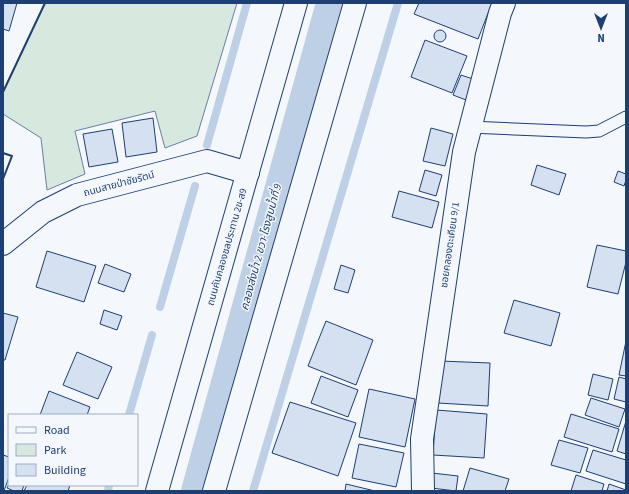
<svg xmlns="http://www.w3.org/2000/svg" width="629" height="494" viewBox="0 0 629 494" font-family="'Source Sans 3','Noto Sans Thai',sans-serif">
  <rect width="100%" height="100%" fill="#f4f7fb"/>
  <path fill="#d7e8df" stroke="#687fa3" d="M 45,3 L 237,3 L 197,136 L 165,148 L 155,111 L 75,131 L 85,174 L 47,190 L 41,138 L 3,114 L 3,92 Z"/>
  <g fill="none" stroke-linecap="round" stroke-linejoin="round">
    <path stroke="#bed0e5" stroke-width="8" d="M 207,145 L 247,3
      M 160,307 L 195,186
      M 129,415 L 152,335
      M 108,491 L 109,485
      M 253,491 L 398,3"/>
    <path stroke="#bed0e5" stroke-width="26" d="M 194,491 L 329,3"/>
  </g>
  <path fill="#d5e0f0" stroke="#1d3f73" d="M 3,3 L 17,3 L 9,31 L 3,29 Z
    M 419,3 L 492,3 L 478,39 L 414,14 Z
    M434 36a6 6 0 1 1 12 0a6 6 0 1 1-12 0Z
    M 425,40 L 467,56 L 452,93 L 411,77 Z
    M 461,75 L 473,79 L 466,100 L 453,95 Z
    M 153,118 L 157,152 L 126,157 L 122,123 Z
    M 431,128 L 453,134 L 445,166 L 423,161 Z
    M 112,129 L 118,162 L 89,167 L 83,134 Z
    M 537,165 L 566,174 L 559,195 L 531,185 Z
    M 425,170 L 442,175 L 436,196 L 419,191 Z
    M 618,171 L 626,174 L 626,180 L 624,186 L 614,182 Z
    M 399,191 L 439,202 L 432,228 L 392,217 Z
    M 597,245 L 626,251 L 626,262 L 618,294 L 587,287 Z
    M 47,251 L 96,266 L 84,302 L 36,287 Z
    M 105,264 L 131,274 L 124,292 L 98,283 Z
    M 341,265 L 355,270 L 348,293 L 334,289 Z
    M 514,300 L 560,313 L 551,346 L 504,333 Z
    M 104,310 L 122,316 L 117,330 L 100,324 Z
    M 3,313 L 18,317 L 5,360 L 3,360 Z
    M 326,321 L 373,340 L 356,385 L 308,366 Z
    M 626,341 L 626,376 L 619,375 Z
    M 77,352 L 112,367 L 98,399 L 63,385 Z
    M 440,361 L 490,363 L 488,406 L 438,403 Z
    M 593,374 L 613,379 L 608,400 L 588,395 Z
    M 321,376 L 358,390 L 348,417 L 311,403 Z
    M 619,377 L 626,379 L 626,402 L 614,399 Z
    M 369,389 L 415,399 L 405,447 L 359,437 Z
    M 49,391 L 90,407 L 87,415 L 40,415 Z
    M 591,398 L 625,409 L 619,427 L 585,415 Z
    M 290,402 L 356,423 L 338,476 L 272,453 Z
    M 436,410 L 487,414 L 484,458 L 433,455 Z
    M 571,414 L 619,429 L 612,452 L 564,437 Z
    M 626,421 L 626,454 L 617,451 Z
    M 559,440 L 588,448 L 580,473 L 551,465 Z
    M 359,444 L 404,453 L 396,487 L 352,478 Z
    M 593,450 L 626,460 L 626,484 L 586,471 Z
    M 3,455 L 9,457 L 9,477 L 4,491 L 3,491 Z
    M 470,468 L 509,479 L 505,491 L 463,491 Z
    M 432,473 L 458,476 L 456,491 L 431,488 Z
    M 576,475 L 604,484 L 602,491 L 571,491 Z
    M 9,484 L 9,485 L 24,485 L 22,491 L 14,491 L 7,488 Z
    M 346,484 L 375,491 L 345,491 Z
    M 609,484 L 626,490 L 626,491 L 607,491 Z
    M 27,485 L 70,485 L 68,491 L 24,491 Z"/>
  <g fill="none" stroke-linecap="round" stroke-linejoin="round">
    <g stroke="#1d3f73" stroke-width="13">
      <path id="service" d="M 470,127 L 586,132 L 599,131 L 626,117"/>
    </g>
    <g stroke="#1d3f73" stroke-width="24">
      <path id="minor" d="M 3,244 L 43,212 L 77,195 L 207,161 L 248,173
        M 214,491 L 355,3
        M 423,491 L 422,439 L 464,152 L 500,13 L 504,3"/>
    </g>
    <g stroke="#1d3f73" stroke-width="24">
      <path id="tertiary" d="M 157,491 L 296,3"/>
    </g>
    <use href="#service" stroke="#f4f7fb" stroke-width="11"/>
    <use href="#minor" stroke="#f4f7fb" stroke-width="22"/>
    <use href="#tertiary" stroke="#f4f7fb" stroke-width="22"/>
    <path stroke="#1d3f73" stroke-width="2" d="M 3,92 L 45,3
      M 3,153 L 12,156 L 3,179"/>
  </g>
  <g text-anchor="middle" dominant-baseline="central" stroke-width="3" stroke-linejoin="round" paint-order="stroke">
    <g font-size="10" fill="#1d3f73" stroke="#f4f7fb">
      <text transform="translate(119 184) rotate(-15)">ถนนสายป่าชัยรัตน์</text>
      <text transform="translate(450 245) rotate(-82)">ซอยคลองตะเคียน 9/1</text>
      <text transform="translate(227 247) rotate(-74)">ถนนคันคลองชลประทาน 2ข-ส9</text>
    </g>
    <g font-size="11" font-style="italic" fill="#1d3f73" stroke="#f4f7fb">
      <text transform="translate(261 247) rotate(-75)">คลองส่งน้ำ 2 ขวา-โรงสูบน้ำที่ 9</text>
    </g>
  </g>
  <rect width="629" height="494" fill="none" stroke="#1d3f73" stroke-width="8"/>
  <rect x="8" y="414" width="130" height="72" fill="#f4f7fb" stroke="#9eadc5"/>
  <rect x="16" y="427" width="20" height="6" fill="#f4f7fb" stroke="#9eadc5"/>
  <text x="44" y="434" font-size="12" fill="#1d3f73">Road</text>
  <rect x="16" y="444" width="20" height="12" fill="#d7e8df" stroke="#9eadc5"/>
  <text x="44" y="454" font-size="12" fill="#1d3f73">Park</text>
  <rect x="16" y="464" width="20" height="12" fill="#d5e0f0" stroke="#9eadc5"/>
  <text x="44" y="474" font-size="12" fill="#1d3f73">Building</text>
  <g transform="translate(601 28) rotate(180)" stroke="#f4f7fb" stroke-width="3" paint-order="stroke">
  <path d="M0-3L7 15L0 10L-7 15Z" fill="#1d3f73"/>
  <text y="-6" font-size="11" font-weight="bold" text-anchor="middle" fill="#1d3f73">N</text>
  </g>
</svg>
